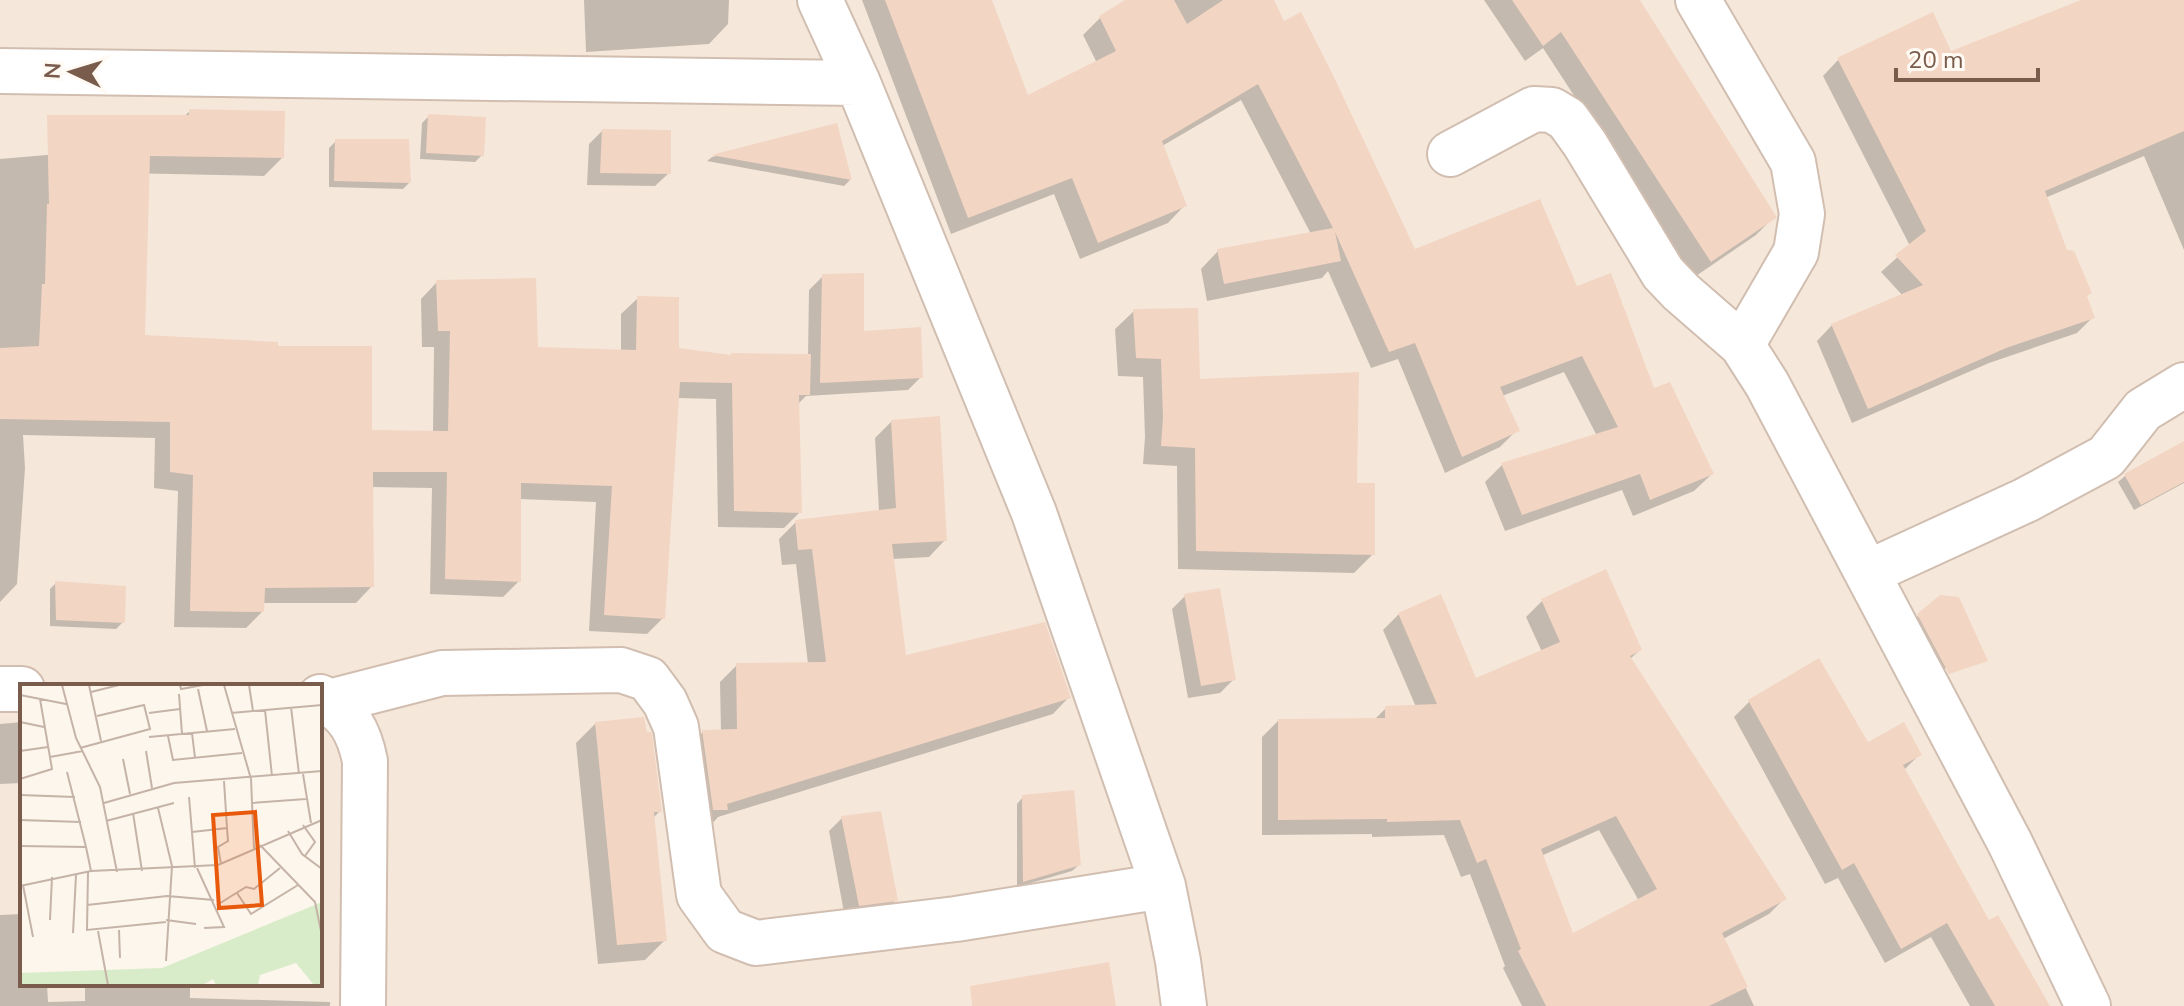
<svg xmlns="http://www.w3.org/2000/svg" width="2184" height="1006" viewBox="0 0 2184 1006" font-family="'Nunito Sans',sans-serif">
  <rect width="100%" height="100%" fill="#fdf6ec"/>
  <path fill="#f5e8da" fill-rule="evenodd" d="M 0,0 L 2184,0 L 2184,1006 L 0,1006 ZM 22,686 L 320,686 L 320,984 L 22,984 Z"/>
  <path fill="#0003" fill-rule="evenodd" d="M 584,0 L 729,0 L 728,24 L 709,44 L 586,52 Z
    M 862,0 L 990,0 L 1027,98 L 1097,63 L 1083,35 L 1100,18 L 1129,0 L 1271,0 L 1414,252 L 1576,288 L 1712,474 L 1694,491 L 1633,516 L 1622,490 L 1505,531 L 1485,482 L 1502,465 L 1597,436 L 1564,372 L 1502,396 L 1517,430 L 1500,447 L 1445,473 L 1398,359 L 1371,368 L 1328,271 L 1322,278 L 1207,301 L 1201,269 L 1218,251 L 1311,234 L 1241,100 L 1162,146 L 1185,205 L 1168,223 L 1080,259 L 1054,194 L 951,234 Z
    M 1484,0 L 1639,0 L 1774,217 L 1756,235 L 1693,278 L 1543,48 L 1525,61 Z
    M 2087,0 L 2171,0 L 2184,26 L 2184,250 L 2144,156 L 2045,198 L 2093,317 L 2077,333 L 1989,363 L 1852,423 L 1817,341 L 1832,325 L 1903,296 L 1881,272 L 1910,246 L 1823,76 L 1838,60 L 1950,53 Z
    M 190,111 L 282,158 L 264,176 L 122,173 Z
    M 429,116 L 482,155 L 475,162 L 420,159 L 422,123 Z
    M 836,125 L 850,180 L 844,186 L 707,161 L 712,157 Z
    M 602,131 L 669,173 L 655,186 L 587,185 L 589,144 Z
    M 336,141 L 409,183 L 403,189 L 329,187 L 329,148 Z
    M 69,153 L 143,337 L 370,432 L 433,433 L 434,347 L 422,347 L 421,299 L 437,282 L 536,349 L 621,352 L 621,314 L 638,298 L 677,350 L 730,357 L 808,356 L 809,290 L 823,276 L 862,333 L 921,377 L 908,390 L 806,396 L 797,405 L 800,512 L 784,528 L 718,527 L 716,399 L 677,398 L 663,618 L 647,634 L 589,631 L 596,502 L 519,499 L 519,581 L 503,597 L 430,594 L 432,488 L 371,487 L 372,586 L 356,603 L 263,603 L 262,612 L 246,628 L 174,627 L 178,491 L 154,488 L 155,438 L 23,435 L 25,468 L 17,584 L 0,602 L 0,159 Z
    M 1134,311 L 1198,381 L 1355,485 L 1373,554 L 1354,573 L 1178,569 L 1177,466 L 1143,464 L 1145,437 L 1143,377 L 1118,376 L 1115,329 Z
    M 892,421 L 945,540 L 929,557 L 892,559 L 905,657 L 1069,697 L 1053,714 L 718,817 L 710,826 L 686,749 L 703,732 L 721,732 L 720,682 L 737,665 L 808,664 L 796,564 L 782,565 L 779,539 L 796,522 L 879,512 L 875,438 Z
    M 2178,446 L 2184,458 L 2184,483 L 2134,510 L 2118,482 L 2125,476 Z
    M 56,583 L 123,622 L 116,629 L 50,626 L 50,589 Z
    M 1185,596 L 1234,679 L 1220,693 L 1188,698 L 1172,609 Z
    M 1542,601 L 1640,650 L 1630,659 L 1785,898 L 1769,914 L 1723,939 L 1754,1006 L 1522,1006 L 1503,968 L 1505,966 L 1470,874 L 1461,877 L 1444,835 L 1372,837 L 1372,834 L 1262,835 L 1262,737 L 1278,721 L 1374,720 L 1386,708 L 1416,707 L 1383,630 L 1399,614 L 1475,681 L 1542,652 L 1526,617 ZM 1599,830 L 1639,901 L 1572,935 L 1541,856 Z
    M 1918,616 L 1964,658 L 1930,677 L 1905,629 Z
    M 1750,701 L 1867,745 L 1919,755 L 1904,770 L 1988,922 L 2048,1006 L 1970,1006 L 1931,937 L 1885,963 L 1838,878 L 1825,884 L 1734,717 Z
    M 22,722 L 22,783 L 0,784 L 0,724 Z
    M 595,724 L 660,811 L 653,818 L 665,940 L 645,960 L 598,964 L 576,743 Z
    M 1023,797 L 1079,865 L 1072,871 L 1017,887 L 1017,804 Z
    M 842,818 L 896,900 L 882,914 L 845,918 L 829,831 Z
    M 22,914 L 22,984 L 47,984 L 48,1002 L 85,1001 L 85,984 L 190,984 L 190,998 L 330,1002 L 330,1006 L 0,1006 L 0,915 Z"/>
  <path fill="#f3d5c3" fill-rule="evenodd" d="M 885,0 L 992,0 L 1028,95 L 1116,51 L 1099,16 L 1125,0 L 1174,0 L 1187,24 L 1223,0 L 1274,0 L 1284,21 L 1301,12 L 1332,73 L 1415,249 L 1540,199 L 1577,286 L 1611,273 L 1654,388 L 1670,382 L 1714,474 L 1650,500 L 1640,474 L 1522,515 L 1501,463 L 1618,427 L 1582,356 L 1500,387 L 1520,431 L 1462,457 L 1415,343 L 1389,352 L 1335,232 L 1341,261 L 1224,284 L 1217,249 L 1333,228 L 1258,84 L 1162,141 L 1187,206 L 1098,243 L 1072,178 L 968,218 Z
    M 1512,0 L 1640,0 L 1776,216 L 1776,218 L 1711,262 L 1561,32 L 1543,46 Z
    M 2081,0 L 2184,0 L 2184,131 L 2045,191 L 2067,250 L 2074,251 L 2092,293 L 2087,296 L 2095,318 L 2006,348 L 1868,409 L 1831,324 L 1923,285 L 1895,255 L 1926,231 L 1837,58 L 1933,12 L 1951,51 Z
    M 189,109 L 285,111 L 284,158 L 150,156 L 145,335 L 278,342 L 278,346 L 372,346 L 372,430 L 448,431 L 450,331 L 438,331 L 436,280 L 536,278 L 538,347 L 636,350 L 637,296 L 679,297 L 679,348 L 731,355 L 731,353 L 811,354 L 810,395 L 799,395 L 802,513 L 734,511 L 732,383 L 680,382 L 665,619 L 604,615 L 612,486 L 521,483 L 521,582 L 445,579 L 447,472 L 373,472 L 374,587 L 265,588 L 264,612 L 190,611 L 193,475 L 170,472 L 170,422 L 0,419 L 0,348 L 39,346 L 42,284 L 45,284 L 47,204 L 49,204 L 47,115 L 189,115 Z
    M 428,114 L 486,117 L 484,156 L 426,153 Z
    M 837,123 L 852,180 L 711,155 Z
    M 602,129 L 671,130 L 671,174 L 600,173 Z
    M 335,139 L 409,139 L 411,183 L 334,181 Z
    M 864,273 L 864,331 L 921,327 L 923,378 L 820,383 L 822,274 Z
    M 1198,308 L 1200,379 L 1359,372 L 1357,483 L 1375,483 L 1375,555 L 1196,551 L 1195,448 L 1161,446 L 1163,417 L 1161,359 L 1136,358 L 1133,309 Z
    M 940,416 L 947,541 L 892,544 L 906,655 L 1045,622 L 1071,698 L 727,804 L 728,810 L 713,810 L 702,730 L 737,729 L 736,663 L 826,662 L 812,549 L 798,550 L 795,520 L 896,508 L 891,420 Z
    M 2184,441 L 2184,482 L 2141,505 L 2124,474 Z
    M 1606,569 L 1642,650 L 1630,656 L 1787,899 L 1722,933 L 1748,987 L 1709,1006 L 1546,1006 L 1518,951 L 1521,949 L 1486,859 L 1477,863 L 1460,820 L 1387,822 L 1387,819 L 1278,820 L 1278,719 L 1385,718 L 1385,706 L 1437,704 L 1398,613 L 1441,594 L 1476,678 L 1560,642 L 1541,599 ZM 1616,816 L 1657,889 L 1573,933 L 1541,849 Z
    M 55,581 L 126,586 L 125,623 L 56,620 Z
    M 1220,588 L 1236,680 L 1201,686 L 1184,594 Z
    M 1940,595 L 1959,597 L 1988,661 L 1949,674 L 1917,614 Z
    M 1819,658 L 1868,742 L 1904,722 L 1922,755 L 1903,765 L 1989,920 L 1998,915 L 2050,1006 L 1995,1006 L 1947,923 L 1901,949 L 1854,863 L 1842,870 L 1748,700 Z
    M 644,717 L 647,732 L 651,732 L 652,734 L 662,812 L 654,812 L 667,941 L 617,945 L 595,722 Z
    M 1074,790 L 1081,865 L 1023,882 L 1022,795 Z
    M 881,811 L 898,901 L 859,906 L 841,816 Z
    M 1109,962 L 1116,1006 L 972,1006 L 970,986 Z"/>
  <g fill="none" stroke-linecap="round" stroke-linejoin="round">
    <g stroke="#d1beb0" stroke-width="48">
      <path id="minor" d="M 820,0 L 858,83 L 1034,513 L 1163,886 L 1178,961 L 1184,1006
        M 1698,0 L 1793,162 L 1802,214 L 1796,252 L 1742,345 L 1767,384 L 2010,843 L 2088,1006
        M 0,71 L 858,83
        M 1450,154 L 1534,109 L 1552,110 L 1567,119 L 1585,144 L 1663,273 L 1681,292 L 1742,345
        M 1867,573 L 2026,500 L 2106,457 L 2143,410 L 2184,385
        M 0,689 L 22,689
        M 320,697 C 348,712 359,731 365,761 L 363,1006
        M 329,702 L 442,673 L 621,670 L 648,679 L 665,702 L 676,727 L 699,895 L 725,931 L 756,943 L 956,919 L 1163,886"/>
    </g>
    <use href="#minor" stroke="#fff" stroke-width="44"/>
  </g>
  <g transform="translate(20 684)">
    <rect width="302" height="302" fill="#fdf6ec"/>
    <path d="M 302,218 L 302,301 L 294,301 L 276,279 L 240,291 L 238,301 L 196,301 L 193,295 L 183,301 L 0,301 L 0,289 L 142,284 Z" fill="#d8ecc9"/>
    <path fill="none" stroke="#c5b3a7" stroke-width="2" d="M 42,1 L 56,54 L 80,103 L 97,188M 69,1 L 81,57M 160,1 L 161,5 L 183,1M 204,1 L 231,95 L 234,165M 229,1 L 233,27M 178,5 L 187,47M 71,8 L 99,1M 159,10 L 162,50M 0,11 L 46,20M 271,23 L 279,90M 245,26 L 252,92M 129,29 L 160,25M 211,29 L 302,21M 0,38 L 24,43M 172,49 L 175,74M 148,52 L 153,76 L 222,69M 129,53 L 215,45M 60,64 L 130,45 L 124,21 L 77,32M 0,67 L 28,63M 126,67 L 132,104M 30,73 L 63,67M 103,75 L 110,110M 47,88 L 66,163M 283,90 L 291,139M 0,95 L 32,85 L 20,15M 0,111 L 55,113M 169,113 L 175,184M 84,119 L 154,99 L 302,87M 232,119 L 286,115M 138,124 L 152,182 L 146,277M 113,129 L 122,187M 0,136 L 61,138M 86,137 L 154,119M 283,141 L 295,158 L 285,172M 268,147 L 282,170 L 302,185M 172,148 L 207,144 L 204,97M 240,161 L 295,218 L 302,252M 0,162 L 66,163 L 71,187M 201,180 L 198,163 L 208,157 L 207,144M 177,184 L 204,243 L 184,244M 68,188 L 67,246 L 146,238M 3,201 L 13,253M 0,202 L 71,187 L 198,181 L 302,136M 217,209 L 231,230 L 278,201M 67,221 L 147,212 L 194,216M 197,221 L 226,203 L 234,205 L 260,184M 30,236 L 32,193M 146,236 L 176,240M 99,246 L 100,274M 78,247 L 88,301M 53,249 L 56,191"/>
    <path fill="#e8590c" fill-opacity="0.15" stroke="#e8590c" stroke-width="4" d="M 235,128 L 242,221 L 199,224 L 193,131 Z"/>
    <rect width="302" height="302" fill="none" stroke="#7a5c4d" stroke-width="4"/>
  </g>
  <g transform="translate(72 72) rotate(274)" stroke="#fffaf3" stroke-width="6" paint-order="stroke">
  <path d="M0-6L14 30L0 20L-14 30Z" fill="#7a5c4d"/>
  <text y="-12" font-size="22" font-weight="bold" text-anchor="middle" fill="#7a5c4d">N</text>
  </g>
  <path d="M1896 68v12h142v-12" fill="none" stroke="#7a5c4d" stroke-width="4"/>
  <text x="1908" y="68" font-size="24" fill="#7a5c4d" stroke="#fffaf3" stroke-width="6" paint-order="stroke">20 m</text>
</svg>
